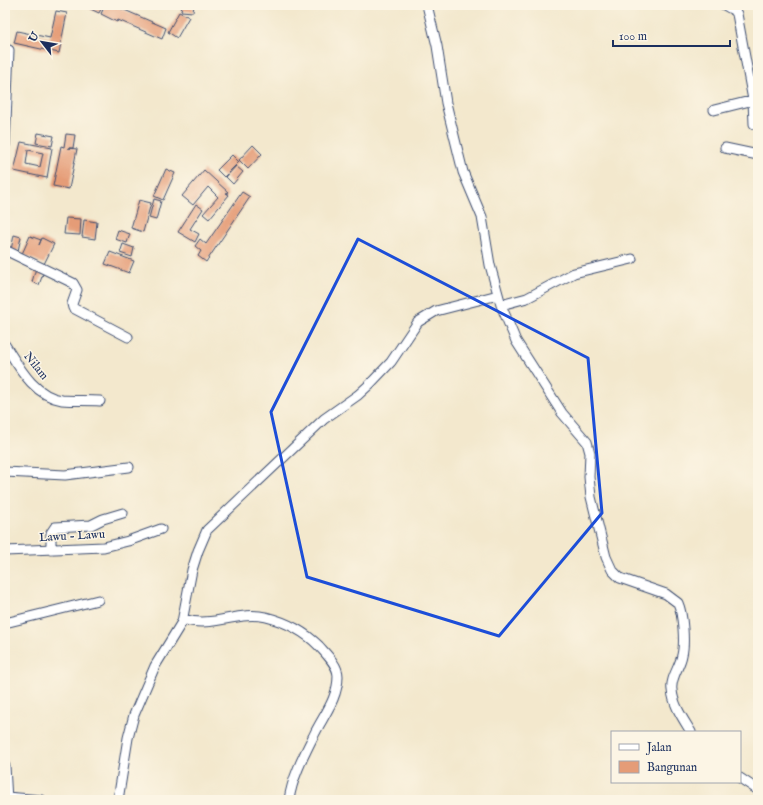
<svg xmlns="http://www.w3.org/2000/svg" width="763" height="805" viewBox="0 0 763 805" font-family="'IM FELL English',serif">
  <rect width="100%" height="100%" fill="#fcf5e5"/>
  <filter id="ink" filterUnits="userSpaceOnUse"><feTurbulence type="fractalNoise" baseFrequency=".025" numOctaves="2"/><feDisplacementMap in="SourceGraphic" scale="8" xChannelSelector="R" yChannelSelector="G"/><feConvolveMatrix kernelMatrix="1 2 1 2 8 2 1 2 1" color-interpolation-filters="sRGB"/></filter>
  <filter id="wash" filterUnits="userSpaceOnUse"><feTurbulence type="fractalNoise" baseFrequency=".012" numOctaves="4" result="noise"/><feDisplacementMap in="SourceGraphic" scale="16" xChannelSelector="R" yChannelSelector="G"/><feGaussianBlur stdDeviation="0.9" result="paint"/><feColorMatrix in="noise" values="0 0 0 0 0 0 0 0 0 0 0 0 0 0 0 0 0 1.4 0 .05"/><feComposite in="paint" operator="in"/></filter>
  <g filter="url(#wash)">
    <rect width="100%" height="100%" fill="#f3e8cd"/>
    <g id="blocks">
      <path fill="#e59c77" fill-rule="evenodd" d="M 82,5 L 103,5 L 99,13 Z
        M 105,5 L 113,5 L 166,28 L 162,39 L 118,20 L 117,22 L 101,14 Z
        M 182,5 L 194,5 L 193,12 L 181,11 Z
        M 56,11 L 67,13 L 59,53 L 14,43 L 17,31 L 50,38 Z
        M 179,12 L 189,17 L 177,38 L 168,32 Z
        M 38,133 L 54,136 L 52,146 L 36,143 Z
        M 66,134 L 75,135 L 73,148 L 68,148 L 77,149 L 69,189 L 53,186 L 61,146 L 64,147 Z
        M 21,142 L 52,148 L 47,178 L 14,171 ZM 28,150 L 43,153 L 40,167 L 26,164 Z
        M 253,145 L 262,154 L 248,169 L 239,160 Z
        M 232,155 L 239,162 L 224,177 L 217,170 Z
        M 236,166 L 243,172 L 233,184 L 226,177 Z
        M 166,169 L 175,173 L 163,200 L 154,196 Z
        M 204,170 L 228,192 L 226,193 L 229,195 L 209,219 L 203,214 L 218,197 L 208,187 L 193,205 L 182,196 Z
        M 242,192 L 250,197 L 206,262 L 198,256 L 201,251 L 195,246 L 200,239 L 206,244 Z
        M 154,199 L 161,201 L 156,220 L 149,218 Z
        M 139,200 L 151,203 L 143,232 L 131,228 Z
        M 196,204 L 203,209 L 190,229 L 199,234 L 195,242 L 178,232 Z
        M 66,218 L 81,219 L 80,235 L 64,234 Z
        M 84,220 L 97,222 L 95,239 L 82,237 Z
        M 118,230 L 130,234 L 127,243 L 115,239 Z
        M 14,235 L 21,237 L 18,251 L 11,250 Z
        M 30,236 L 41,240 L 39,245 L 42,238 L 54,244 L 44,264 L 22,254 Z
        M 123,244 L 134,248 L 132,257 L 120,253 Z
        M 110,252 L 134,261 L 129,273 L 105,264 Z
        M 36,268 L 44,271 L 39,285 L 32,282 Z"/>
    </g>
  </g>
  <g filter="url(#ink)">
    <use href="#blocks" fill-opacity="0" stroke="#3b4b6f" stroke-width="1"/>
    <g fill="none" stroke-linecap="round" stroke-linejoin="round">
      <g stroke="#3b4b6f" stroke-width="11">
        <path id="street" d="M 427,5 L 437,46 L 446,103 L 463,172 L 482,217 L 490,265 L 501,305 L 516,341 L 562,413 L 587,442 L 590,453 L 589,477 L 591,497 L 606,557 L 612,570 L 620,578 L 666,594 L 678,603 C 683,614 685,643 682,655 C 680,667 670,678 672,690 C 673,705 684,720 691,732
          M 724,5 L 735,11 L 737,14 L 753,100 L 754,124
          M 714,110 L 758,99
          M 5,145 L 9,50
          M 725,148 L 758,155
          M 5,250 L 73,283 L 77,290 L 72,304 L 73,308 L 128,337
          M 501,305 L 527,298 L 574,273 L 632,259
          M 5,345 C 19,367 34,396 62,400 C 74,401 88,400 100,401
          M 5,472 L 65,475 L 129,467
          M 51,550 L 51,533 L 55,527 L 91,525 L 103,519 L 123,513
          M 5,551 L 104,547 L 128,541 L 161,529
          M 183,619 C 213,629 238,610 266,617 C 286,622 305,632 319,646 C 326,654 338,665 338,676 C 338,699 323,716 314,735 C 304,755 292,778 289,800
          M 5,621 L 9,622 L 98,600
          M 5,766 L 7,800
          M 740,778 L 758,790
          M 7,797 L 41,800
          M 118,800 L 128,738 L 134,715 L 155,666 L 182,622 L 192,570 L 198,551 L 207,530 L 324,419 L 358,395 L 370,384 L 391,362 L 418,322 L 436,311 L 498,295"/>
      </g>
      <use href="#street" stroke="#fff" stroke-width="9"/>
    </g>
  </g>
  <path fill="none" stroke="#1d4ed8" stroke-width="3" stroke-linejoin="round" d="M 358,239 L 588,358 L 602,513 L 499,636 L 307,577 L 271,412 Z"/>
  <g text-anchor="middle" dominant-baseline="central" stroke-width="3" stroke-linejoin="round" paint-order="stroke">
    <g font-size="12" fill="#1b2f5e" stroke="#fcf5e5">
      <text transform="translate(36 366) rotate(51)">Nilam</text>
      <text transform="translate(72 536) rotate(-3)">Lawu - Lawu</text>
    </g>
  </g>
  <rect width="763" height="805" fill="none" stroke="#fcf5e5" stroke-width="20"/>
  <rect x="611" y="731" width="130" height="52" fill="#fcf5e5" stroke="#a2a6af"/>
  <rect x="619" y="744" width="20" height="6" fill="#ffffff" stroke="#a2a6af"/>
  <text x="647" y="751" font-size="12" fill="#1b2f5e">Jalan</text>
  <rect x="619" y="761" width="20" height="12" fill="#e59c77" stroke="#a2a6af"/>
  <text x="647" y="771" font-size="12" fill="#1b2f5e">Bangunan</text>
  <g transform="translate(42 42) rotate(301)" stroke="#fcf5e5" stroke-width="3" paint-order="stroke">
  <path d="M0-3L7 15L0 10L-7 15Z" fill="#1b2f5e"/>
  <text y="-6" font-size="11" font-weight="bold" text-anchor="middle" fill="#1b2f5e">U</text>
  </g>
  <path d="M613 40v6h117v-6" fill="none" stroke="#1b2f5e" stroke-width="2"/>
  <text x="619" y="40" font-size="12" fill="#1b2f5e" stroke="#fcf5e5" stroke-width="3" paint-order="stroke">100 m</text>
</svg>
